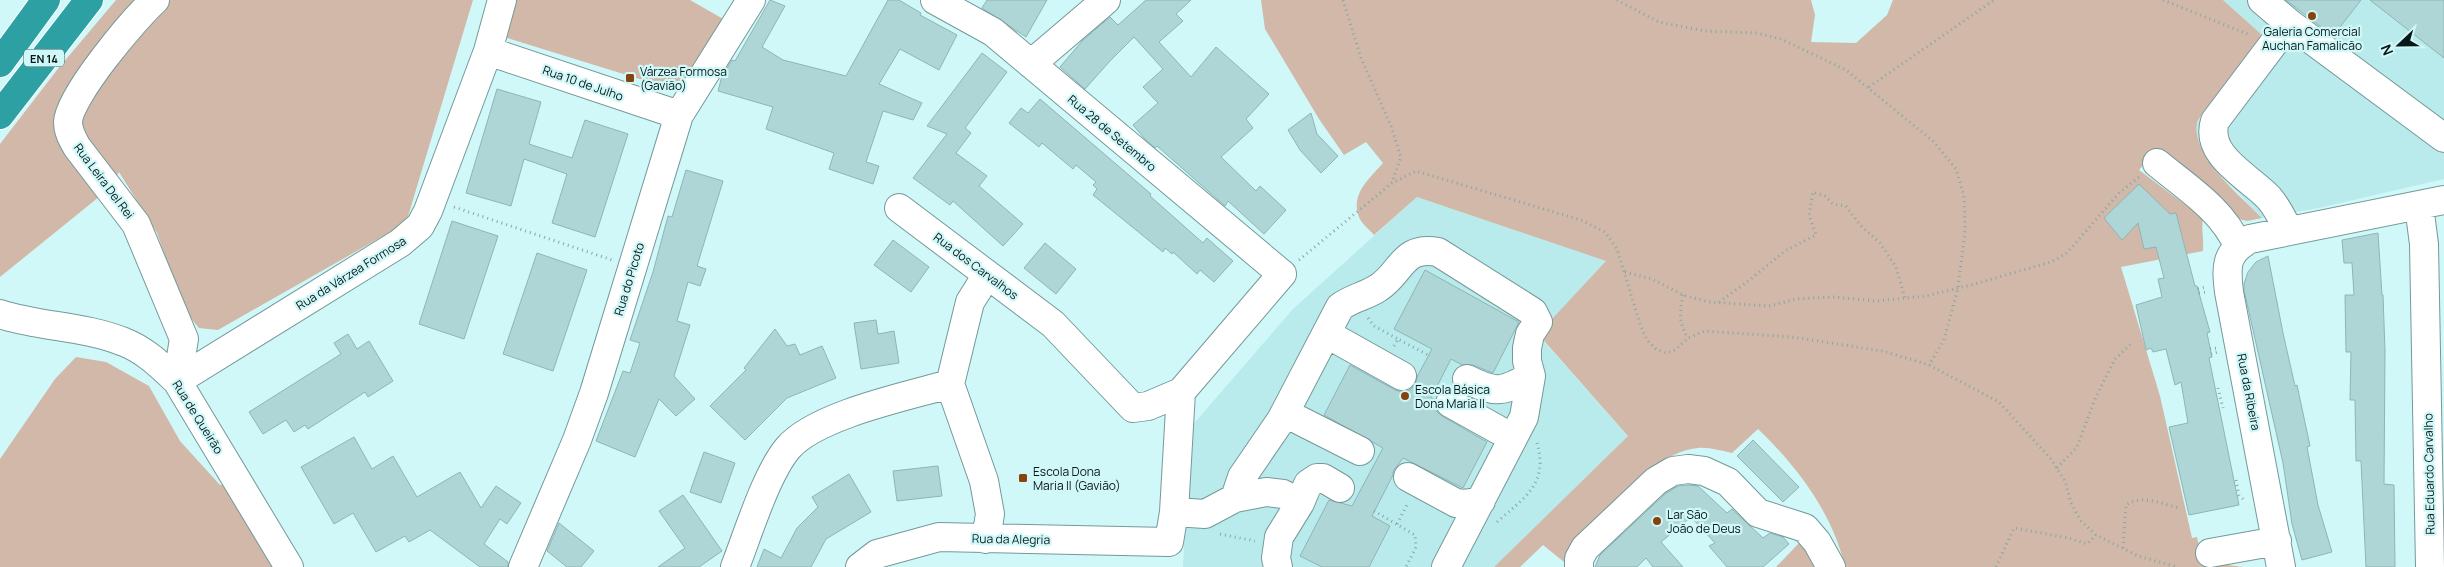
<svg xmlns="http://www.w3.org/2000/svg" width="2444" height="567" viewBox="0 0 2444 567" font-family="Manrope,sans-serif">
  <rect width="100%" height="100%" fill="#d1f8f9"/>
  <path fill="#baebec" d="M 2223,0 L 2444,0 L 2444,179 L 2319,208 L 2262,218 L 2207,160 L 2197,142 L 2197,122 L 2256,47 L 2261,34 Z
    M 1417,197 L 1606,261 L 1538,335 L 1628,436 L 1494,567 L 1183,567 L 1190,428 L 1293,309 Z"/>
  <path fill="#d1b8a8" d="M 116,0 L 473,0 L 406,223 L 218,330 L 199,328 L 184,310 L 157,233 L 119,172 L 110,188 L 0,277 L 0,144 L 57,70 Z
    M 516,0 L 690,0 L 725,20 L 675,90 L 504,37 Z
    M 1261,0 L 1811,0 L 1815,15 L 1811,42 L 1856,43 L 1887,15 L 1893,0 L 2223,0 L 2261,34 L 2256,47 C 2247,58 2199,115 2197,123 C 2191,157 2241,196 2262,218 L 2247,221 L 2239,219 L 2157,149 L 2139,170 L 2203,218 C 2201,229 2204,239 2203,251 L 2121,267 L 2160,396 L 2192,538 L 2197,537 L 2203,564 L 2213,563 L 2243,567 L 1845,567 C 1833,514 1797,466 1758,429 L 1732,453 C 1722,451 1709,447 1698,448 C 1649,451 1599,530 1569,566 L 1543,545 L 1520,567 L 1494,567 L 1628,436 L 1538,334 L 1606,261 L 1417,197 L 1374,235 C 1370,230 1361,223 1359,217 C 1350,194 1370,178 1383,163 L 1366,142 L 1344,155 L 1319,119 L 1265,29 Z
    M 76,357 L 106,362 L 149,386 L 180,441 L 220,485 L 229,484 L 273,567 L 0,567 L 0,459 L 55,379 Z
    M 1800,542 L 1822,567 L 1776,567 Z"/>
  <path fill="#afd6d6" stroke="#8fb4b5" d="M 770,0 L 785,6 L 762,47 L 783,60 L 846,76 L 888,0 L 899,0 L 921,13 L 920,15 L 957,35 L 939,70 L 900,49 L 879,84 L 922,103 L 913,120 L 883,111 L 866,162 L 879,166 L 873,184 L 829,169 L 834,153 L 766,129 L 773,107 L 718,91 L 722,76 L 732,60 L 735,61 Z
    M 987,0 L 1047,0 L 1026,37 L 982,8 Z
    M 1146,0 L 1191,0 L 1176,14 L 1183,21 L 1159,42 L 1191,77 L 1216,47 L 1269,94 L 1246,119 L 1253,128 L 1221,157 L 1256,191 L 1260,186 L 1286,210 L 1264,234 L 1228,201 L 1225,206 L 1157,146 L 1155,148 L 1144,138 L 1133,125 L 1158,103 L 1143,87 L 1163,69 L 1134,37 L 1110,61 L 1085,89 L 1060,67 L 1083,40 L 1110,17 L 1118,25 Z
    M 2286,0 L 2361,0 L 2333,36 Z
    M 2370,0 L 2444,0 L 2444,58 Z
    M 982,53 L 1007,72 L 965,128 L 971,133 L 956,153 L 987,176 L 979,186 L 1023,224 L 1003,246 L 953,201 L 950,205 L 913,178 L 947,134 L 927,126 Z
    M 497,89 L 541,102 L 529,144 L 572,158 L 585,120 L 628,134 L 595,237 L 552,223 L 567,174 L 524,159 L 511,206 L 466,193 Z
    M 1040,99 L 1151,194 L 1150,196 L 1203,243 L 1207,238 L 1233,261 L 1214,282 L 1200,270 L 1197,274 L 1173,252 L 1172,254 L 1165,248 L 1163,252 L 1093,195 L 1097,189 L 1093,185 L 1096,182 L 1076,165 L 1073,169 L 1042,143 L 1039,147 L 1009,123 L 1021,108 L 1028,113 Z
    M 1311,113 L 1317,134 L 1338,156 L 1321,173 L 1300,150 L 1288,130 Z
    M 686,170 L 723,181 L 697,266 L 706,269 L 700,286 L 688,282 L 677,321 L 690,325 L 674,376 L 695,399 L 676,416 L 659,399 L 635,457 L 596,441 L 623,371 L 630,373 L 640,343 L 630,340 L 653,272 L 668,216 L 672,217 Z
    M 2139,184 L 2170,214 L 2176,213 L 2195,286 L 2197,286 L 2210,332 L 2207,333 L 2212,357 L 2209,358 L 2239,505 L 2189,515 L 2169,427 L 2188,423 L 2181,382 L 2175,385 L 2166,349 L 2153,352 L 2151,348 L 2146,350 L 2136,305 L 2162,297 L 2158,279 L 2164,278 L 2156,247 L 2144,249 L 2138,223 L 2122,240 L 2104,218 Z
    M 452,221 L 498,236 L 464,339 L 419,324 Z
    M 2378,233 L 2382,295 L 2383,295 L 2385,351 L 2384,484 L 2394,485 L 2395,567 L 2366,567 L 2361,461 L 2356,461 L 2355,400 L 2350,400 L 2351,352 L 2346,352 L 2345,295 L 2354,295 L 2352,263 L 2344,263 L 2342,240 Z
    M 893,240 L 929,267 L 911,292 L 874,265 Z
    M 1045,243 L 1076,269 L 1056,294 L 1024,268 Z
    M 537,253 L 587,270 L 553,371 L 503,354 Z
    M 2268,256 L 2283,333 L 2295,386 L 2297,385 L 2310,446 L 2307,447 L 2318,505 L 2332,552 L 2302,560 L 2292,524 L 2283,463 L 2244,290 L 2244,284 L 2248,272 L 2256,262 Z
    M 1425,270 L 1519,322 L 1493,373 L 1473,365 L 1462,365 L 1451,359 L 1431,398 L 1435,400 L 1436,411 L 1442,416 L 1487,442 L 1463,488 L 1403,458 L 1394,470 L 1392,477 L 1372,516 L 1390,526 L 1369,567 L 1322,567 L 1300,556 L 1329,500 L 1352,506 L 1383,448 L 1324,415 L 1350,365 L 1395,390 L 1402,392 L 1410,390 L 1415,384 L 1418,375 L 1432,349 L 1394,329 Z
    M 876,320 L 878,334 L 894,331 L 899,363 L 861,369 L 854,323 Z
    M 775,329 L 787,346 L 795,344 L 800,355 L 822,346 L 836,378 L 787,398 L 745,440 L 710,406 L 746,370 L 744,368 Z
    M 348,334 L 357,349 L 369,341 L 393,381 L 368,397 L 365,392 L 308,429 L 305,425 L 294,432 L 286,420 L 263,434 L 249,412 L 341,354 L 334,343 Z
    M 354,437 L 372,469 L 393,456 L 417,497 L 460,472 L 481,508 L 496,486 L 521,503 L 507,524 L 500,519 L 484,544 L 508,562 L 508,567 L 480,567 L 430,530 L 409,542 L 405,536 L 376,552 L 353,513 L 334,524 L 301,467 Z
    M 1753,440 L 1799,487 L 1783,502 L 1737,456 Z
    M 704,452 L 735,463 L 721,503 L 690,492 Z
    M 938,466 L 942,496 L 897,501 L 893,471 Z
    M 849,474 L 871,512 L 826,539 L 811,567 L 757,567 L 764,549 L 781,558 L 797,528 L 818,507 L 812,497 Z
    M 1688,485 L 1698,486 L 1727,513 L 1732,509 L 1763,538 L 1770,533 L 1783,537 L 1789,544 L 1763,567 L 1727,567 L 1709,546 L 1715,543 L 1691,517 L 1661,542 L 1683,567 L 1653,567 L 1646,558 L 1637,567 L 1595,567 L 1600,555 L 1665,494 L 1678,486 Z
    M 683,495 L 722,551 L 699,567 L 658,567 L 685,548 L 659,511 Z
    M 559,523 L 594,551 L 581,567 L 567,567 L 547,551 Z"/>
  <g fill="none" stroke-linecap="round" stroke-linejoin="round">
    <g stroke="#749999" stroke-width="30">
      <path id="minor" d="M 155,0 C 134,19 69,96 68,122 C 68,132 73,140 77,147 L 136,224 L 184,339 L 177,381
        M 2262,0 L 2289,23
        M 488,51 L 679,115
        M 1031,64 L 1106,0
        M 2157,163 C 2186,187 2223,210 2238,246
        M 2419,206 L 2424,244 L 2430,567
        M 899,208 L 1053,324 L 1133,408 L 1148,406 L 1181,392 L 1282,274 L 993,32 L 935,0
        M 2289,231 C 2283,220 2277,207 2269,198 C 2248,176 2204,155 2215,121 L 2289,23 L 2444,138
        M 0,314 C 40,327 85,326 124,342 C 145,350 161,366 177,381 L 289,567
        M 1327,334 L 1402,376
        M 1467,379 C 1496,394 1503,392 1531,376
        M 177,381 L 400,243 L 420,226 L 428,211 L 488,51 L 502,0
        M 1450,403 L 1513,438
        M 1285,413 L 1360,451
        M 1408,477 L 1456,503 L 1465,504 L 1481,501
        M 1235,498 L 1242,477 L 1281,420 L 1340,307 C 1352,298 1366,296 1378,288 C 1402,273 1402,245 1438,252 L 1533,312 L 1538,322 L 1530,334 L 1527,348 L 1527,361 L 1531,376 L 1524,417 L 1446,567
        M 1174,512 L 1205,514 L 1235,498 L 1266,492 L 1283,494 L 1300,503
        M 986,539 L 990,514 L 984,481 L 950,384 L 970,302 L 987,275
        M 2210,553 L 2277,541
        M 523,567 L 577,440 L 594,393 L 679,115 L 751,0
        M 735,567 C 748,534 766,474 788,448 C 816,415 908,396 950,384
        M 860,567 L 877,554 L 939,537 L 1169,542 L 1174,512 L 1181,392
        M 1278,567 L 1276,558 L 1279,537 L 1300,503 L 1308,484 L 1317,478 L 1323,478 L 1340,488
        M 1579,567 L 1579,559 L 1585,548 L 1656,481 L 1673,471 L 1688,469 L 1704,471 L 1728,482 L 1758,513 L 1805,528 L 1817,542 L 1831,567
        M 2281,567 L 2229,292 C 2226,266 2225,253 2250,239 L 2444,200"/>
    </g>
    <g stroke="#fff" stroke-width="30">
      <path id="highway" d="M 0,63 L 46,0
        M 0,115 L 89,0"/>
    </g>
    <path stroke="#87a6a6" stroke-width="3" stroke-dasharray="1 4" stroke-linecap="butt" d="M 1343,0 L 1361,58 L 1391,126 L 1401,157 L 1392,182
      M 1617,0 L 1659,22 L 1705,31 L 1756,33 L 1781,39 L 1846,70 L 1933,141 L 1956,169 L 1964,196 L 1965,231 L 1958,288 L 1944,340 L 1929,365
      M 2163,0 L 2250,35
      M 1869,87 L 1994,0
      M 454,207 L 612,260
      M 1299,260 L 1392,183 L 1416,171 L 1581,220 L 1605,232 L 1617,249 L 1640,324 L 1647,340 L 1656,349 L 1667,353 L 1675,350 L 1688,338 L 1704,331 L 1792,337 L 1883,351 L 1929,365 L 1999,402 L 2051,459 L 2065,481 L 2071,503 L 2081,521 L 2096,535 L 2138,556 L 2177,567
      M 1625,272 L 1652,279 L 1683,295 L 1709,302 L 1769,306 L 1796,299 L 1833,297 L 1877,301 L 1925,296 L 1971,285 L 2051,262 L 2067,253 L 2119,193 L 2139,177
      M 2198,289 L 2205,287
      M 2199,293 L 2206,292
      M 1683,295 C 1680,312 1678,322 1688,338
      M 1719,302 L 1747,282 L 1785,251 L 1816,235 L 1809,215 L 1813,192 L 1825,196 L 1833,204 L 1846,206 L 1860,225 L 1880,243 L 1896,267 L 1905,298
      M 1368,318 L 1374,326 L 1398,339
      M 1394,346 L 1398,339 L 1428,355
      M 2210,349 L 2217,348
      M 2211,354 L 2218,352
      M 2218,388 L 2223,408
      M 2057,468 L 2077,447 L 2095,399 L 2115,359 L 2132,343
      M 2236,480 L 2239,495 L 2245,501
      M 1374,511 L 1415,535 L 1416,547 L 1406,567
      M 1497,522 C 1524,498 1549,484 1537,443
      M 1397,524 L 1408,503
      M 1220,534 L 1255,541
      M 2123,548 L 2126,505 C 2142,494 2162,504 2179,508
      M 1996,567 L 2014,528 L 2069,538 L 2087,544 L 2096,535"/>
    <use href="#minor" stroke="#fff" stroke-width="28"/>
    <use href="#highway" stroke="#2ca0a3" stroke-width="28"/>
  </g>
  <g fill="#84440b" stroke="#d1f8f9" stroke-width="2">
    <circle cx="2312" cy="16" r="5"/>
    <rect x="625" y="73" width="10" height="10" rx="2.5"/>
    <circle cx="1405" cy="396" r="5"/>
    <rect x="1018" y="473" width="10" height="10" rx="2.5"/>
    <circle cx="1657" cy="521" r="5"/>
  </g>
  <g text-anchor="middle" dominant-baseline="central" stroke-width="4.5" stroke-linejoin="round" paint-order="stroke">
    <rect fill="#d1f8f9" stroke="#455b5c" stroke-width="1" x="24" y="49.5" width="40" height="17" rx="4"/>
    <g font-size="11" font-weight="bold" fill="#091818">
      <text x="44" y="58">EN 14</text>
    </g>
    <g font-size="12" fill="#091818" stroke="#d1f8f9" text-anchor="start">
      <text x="2312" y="31" text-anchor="middle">Galeria Comercial<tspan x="2312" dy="14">Auchan Famalicão</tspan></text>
      <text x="640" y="71">Várzea Formosa<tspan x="640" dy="14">(Gavião)</tspan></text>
      <text x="1415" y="389">Escola Básica<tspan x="1415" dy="14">Dona Maria II</tspan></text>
      <text x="1033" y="471">Escola Dona<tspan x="1033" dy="14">Maria II (Gavião)</tspan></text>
      <text x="1667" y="514">Lar São<tspan x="1667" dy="14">João de Deus</tspan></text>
    </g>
    <g font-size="12" fill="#091818" stroke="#d1f8f9">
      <text transform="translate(583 83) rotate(19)">Rua 10 de Julho</text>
      <text transform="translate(1112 133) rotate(40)">Rua 28 de Setembro</text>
      <text transform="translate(104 181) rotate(53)">Rua Leira Del Rei</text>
      <text transform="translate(976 266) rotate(37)">Rua dos Carvalhos</text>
      <text transform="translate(351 273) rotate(-32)">Rua da Várzea Formosa</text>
      <text transform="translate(629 279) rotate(-73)">Rua do Picoto</text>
      <text transform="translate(2249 392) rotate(79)">Rua da Ribeira</text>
      <text transform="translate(198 417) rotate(58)">Rua de Queirão</text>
      <text transform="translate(2429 474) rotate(-91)">Rua Eduardo Carvalho</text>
      <text transform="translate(1011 539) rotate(1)">Rua da Alegria</text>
    </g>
  </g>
  <g transform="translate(2399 45) rotate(248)" stroke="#d1f8f9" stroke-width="4" paint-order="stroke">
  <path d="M0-4L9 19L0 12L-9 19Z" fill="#091818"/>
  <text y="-8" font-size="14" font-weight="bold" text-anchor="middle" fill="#091818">N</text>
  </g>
</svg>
